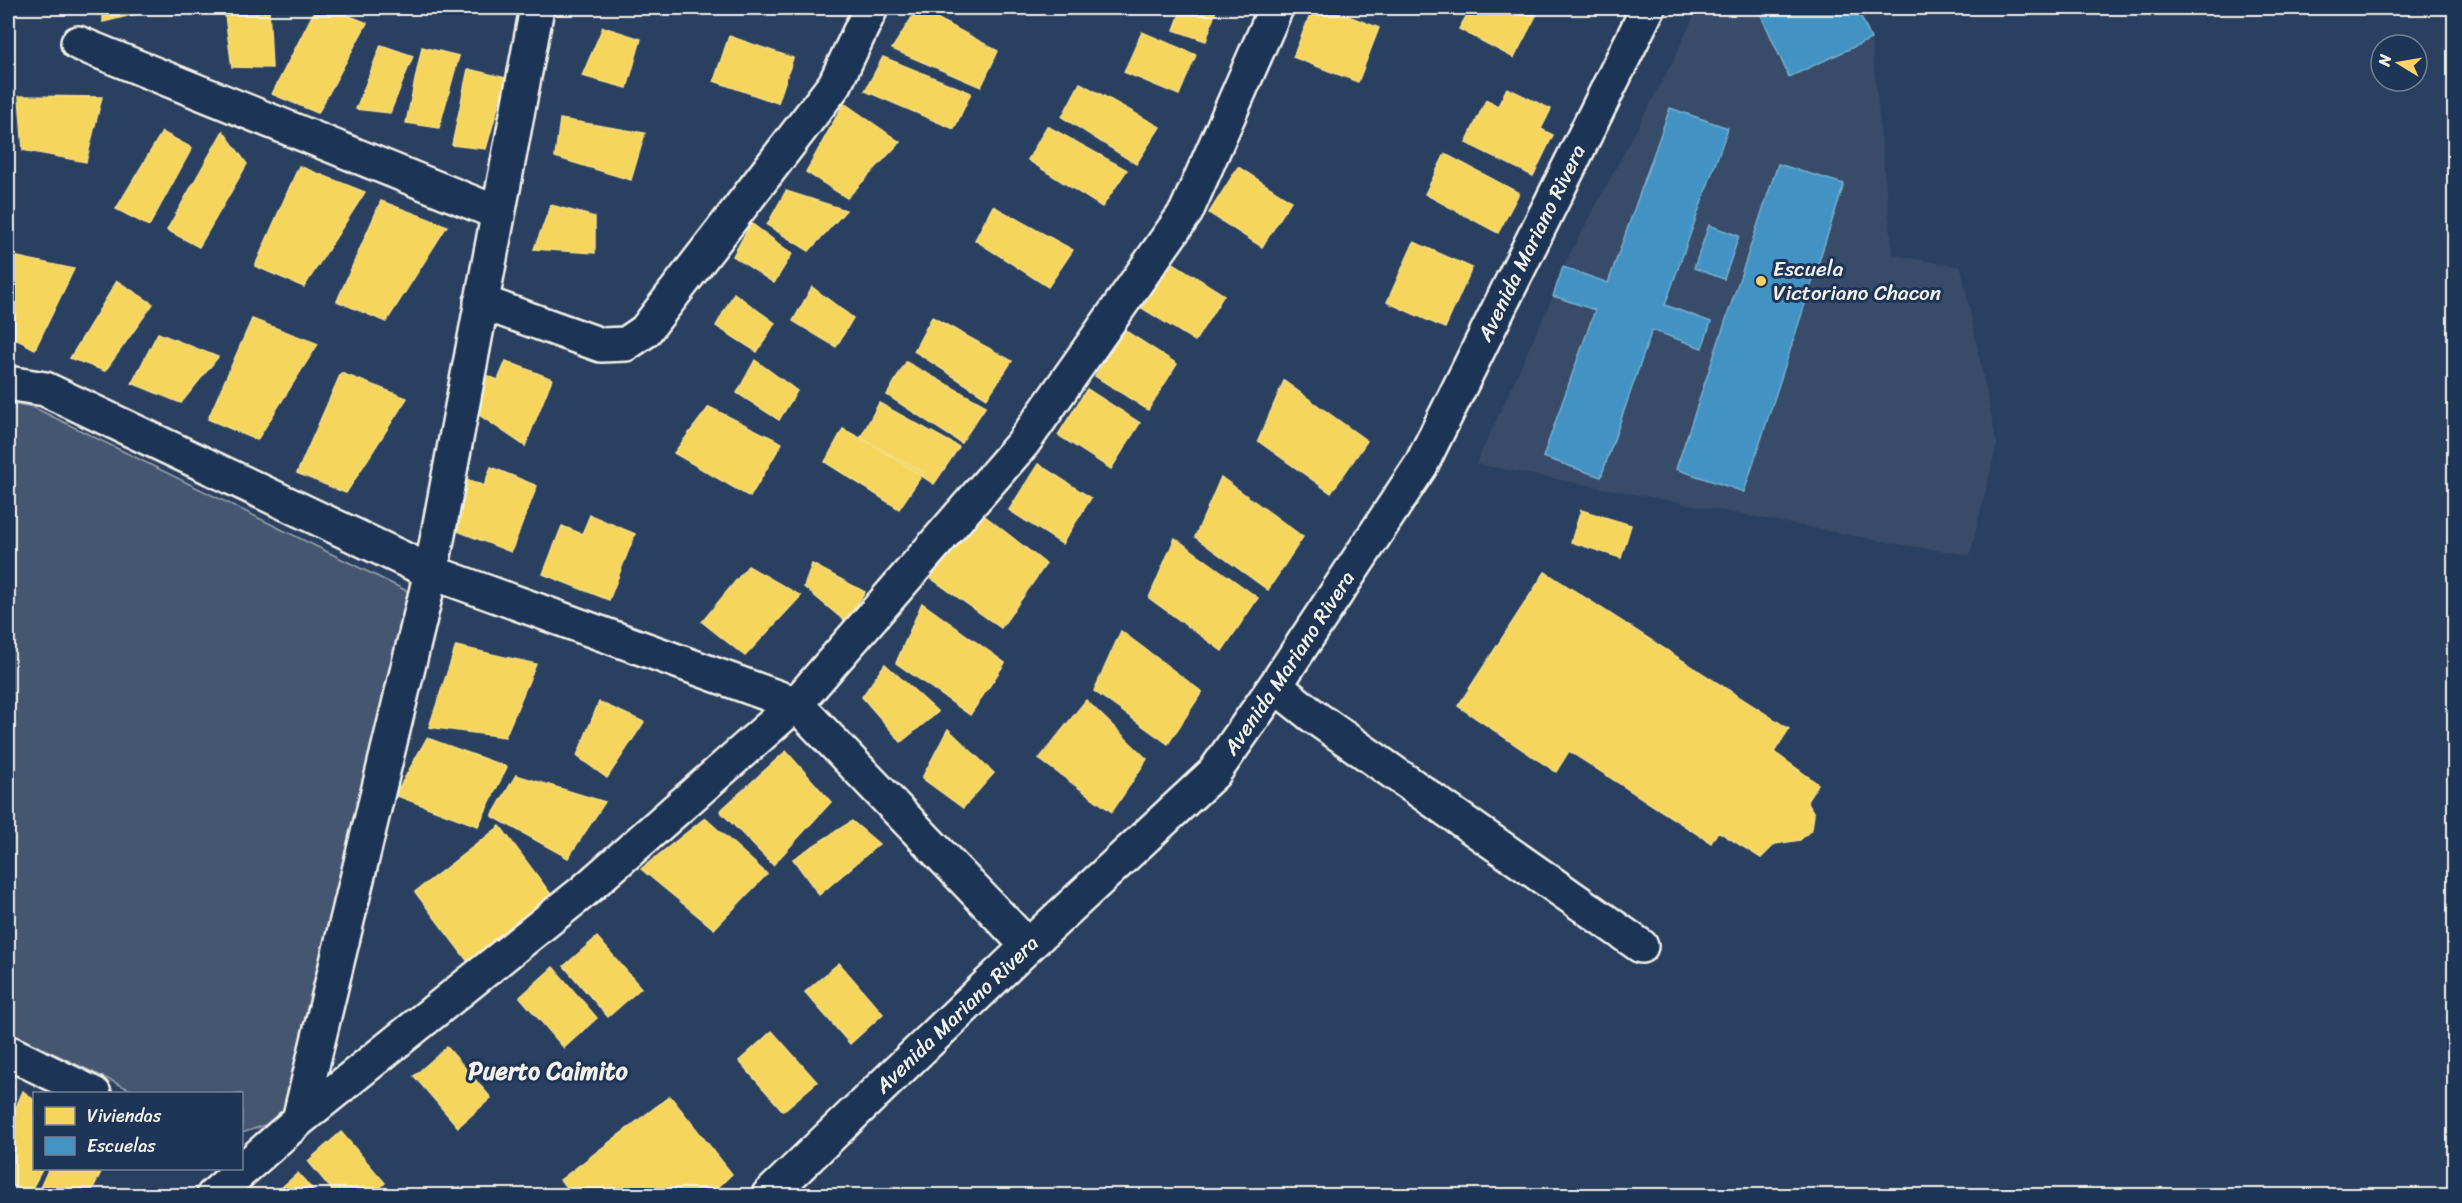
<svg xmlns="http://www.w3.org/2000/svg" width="2462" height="1203" viewBox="0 0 2462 1203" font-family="Sriracha,sans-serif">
  <rect width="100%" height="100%" fill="#2a4060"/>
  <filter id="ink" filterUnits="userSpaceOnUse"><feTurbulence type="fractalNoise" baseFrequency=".0167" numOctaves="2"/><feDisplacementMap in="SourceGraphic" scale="12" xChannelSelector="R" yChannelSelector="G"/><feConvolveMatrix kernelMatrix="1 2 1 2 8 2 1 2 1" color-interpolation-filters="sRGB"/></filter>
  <g filter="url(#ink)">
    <path fill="#374c69" d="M 1698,8 L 1862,8 L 1871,39 L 1893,255 L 1961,267 L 1997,444 L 1970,555 L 1892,543 L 1476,464 L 1553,296 L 1563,267 L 1672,63 Z"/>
    <path fill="#445771" stroke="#9ca4ac" stroke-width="1.5" d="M 8,402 L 33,407 L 411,593 L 296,1102 L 265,1125 L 242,1133 L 242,1094 L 137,1093 L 8,1032 Z"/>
    <path fill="#f6d55c" stroke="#f5dd86" stroke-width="1.5" d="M 103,8 L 160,8 L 103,22 Z
      M 224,8 L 269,8 L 272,68 L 232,67 Z
      M 316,8 L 330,8 L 367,23 L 318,113 L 272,94 Z
      M 918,8 L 998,51 L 981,87 L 892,49 Z
      M 1182,8 L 1208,8 L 1216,10 L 1206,41 L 1174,30 Z
      M 1313,8 L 1328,8 L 1379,28 L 1358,82 L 1293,57 Z
      M 1471,8 L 1540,8 L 1514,58 L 1459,29 Z
      M 603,27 L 641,39 L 627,88 L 582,76 Z
      M 1142,32 L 1196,55 L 1179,95 L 1124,72 Z
      M 729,36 L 793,58 L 778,103 L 714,81 Z
      M 381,45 L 413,56 L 390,113 L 356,109 Z
      M 422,47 L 459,56 L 439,128 L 406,123 Z
      M 883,57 L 971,93 L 954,129 L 865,91 Z
      M 468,69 L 506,78 L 486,149 L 452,145 Z
      M 1080,83 L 1160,127 L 1136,164 L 1062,117 Z
      M 1507,88 L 1551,109 L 1541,129 L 1553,135 L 1533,176 L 1466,143 L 1486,100 L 1498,106 Z
      M 19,96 L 102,97 L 86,162 L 23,150 Z
      M 844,103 L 900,142 L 847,198 L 806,172 Z
      M 560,119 L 645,133 L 631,180 L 555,157 Z
      M 1047,126 L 1127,170 L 1102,207 L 1028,160 Z
      M 223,131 L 247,164 L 199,247 L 167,230 Z
      M 162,132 L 192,148 L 149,226 L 116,209 Z
      M 1445,154 L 1519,193 L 1498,233 L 1425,194 Z
      M 299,166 L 365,192 L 304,287 L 255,266 Z
      M 1238,167 L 1291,201 L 1262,247 L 1209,213 Z
      M 786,191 L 846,210 L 809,251 L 767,225 Z
      M 381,201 L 447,226 L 386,322 L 337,301 Z
      M 551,205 L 595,217 L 595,253 L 534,249 Z
      M 993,206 L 1073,250 L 1048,287 L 975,240 Z
      M 751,223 L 792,254 L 774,283 L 733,256 Z
      M 1414,242 L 1472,268 L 1445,328 L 1387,302 Z
      M 8,255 L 74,269 L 35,349 L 8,335 Z
      M 1170,261 L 1224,295 L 1195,341 L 1142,308 Z
      M 117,281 L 153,304 L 105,371 L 70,358 Z
      M 812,287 L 853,318 L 836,347 L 793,321 Z
      M 734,293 L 775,323 L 757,352 L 716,326 Z
      M 932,317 L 1012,361 L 987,398 L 914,351 Z
      M 252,319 L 318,344 L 257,440 L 208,419 Z
      M 1124,330 L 1177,364 L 1148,410 L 1095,376 Z
      M 158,333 L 218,357 L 181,403 L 132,383 Z
      M 755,360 L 797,391 L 779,420 L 737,393 Z
      M 506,361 L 552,379 L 525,446 L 475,412 L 478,372 L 498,380 Z
      M 906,362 L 986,406 L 961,443 L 887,395 Z
      M 341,373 L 407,398 L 346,493 L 297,473 Z
      M 1284,381 L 1367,441 L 1331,493 L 1258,441 Z
      M 1087,389 L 1140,423 L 1111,469 L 1058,435 Z
      M 879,403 L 959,447 L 934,484 L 861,437 Z
      M 709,407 L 782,443 L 750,497 L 674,453 Z
      M 843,429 L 924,472 L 899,509 L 825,462 Z
      M 1038,464 L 1091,498 L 1062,544 L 1009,510 Z
      M 491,467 L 537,486 L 511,552 L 445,526 L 464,478 L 484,486 Z
      M 1221,477 L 1303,537 L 1268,590 L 1195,537 Z
      M 1581,510 L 1631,525 L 1621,558 L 1571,542 Z
      M 981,513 L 1046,564 L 1001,628 L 928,576 Z
      M 590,515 L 635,534 L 609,600 L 543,574 L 562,526 L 582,534 Z
      M 1175,538 L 1258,598 L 1222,651 L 1149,598 Z
      M 812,564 L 865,592 L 846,622 L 804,587 Z
      M 748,566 L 801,596 L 745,656 L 702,622 Z
      M 1545,572 L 1789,729 L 1774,752 L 1818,784 L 1807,801 L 1814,814 L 1812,829 L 1800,840 L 1775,844 L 1761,858 L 1718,831 L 1711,843 L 1569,751 L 1556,772 L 1458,706 Z
      M 922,603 L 1005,663 L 970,715 L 896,663 Z
      M 1121,631 L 1202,692 L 1168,744 L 1094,691 Z
      M 456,646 L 536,664 L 505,737 L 429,727 Z
      M 885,664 L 938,712 L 901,742 L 862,697 Z
      M 1086,700 L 1147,759 L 1112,812 L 1039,759 Z
      M 599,702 L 644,722 L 607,778 L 577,756 Z
      M 948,729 L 994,773 L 963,808 L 922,778 Z
      M 427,738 L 507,767 L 478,826 L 395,795 Z
      M 786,751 L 831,802 L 773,865 L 720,811 Z
      M 516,775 L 605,802 L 568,858 L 492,816 Z
      M 705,818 L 767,874 L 714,929 L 641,869 Z
      M 852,821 L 879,844 L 819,895 L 793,859 Z
      M 500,826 L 553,897 L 469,963 L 415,892 Z
      M 597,937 L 641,988 L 608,1017 L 564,966 Z
      M 839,963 L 883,1014 L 850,1044 L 805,992 Z
      M 553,967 L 597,1018 L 564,1048 L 520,997 Z
      M 772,1031 L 817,1082 L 783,1111 L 739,1061 Z
      M 447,1047 L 491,1098 L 458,1127 L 414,1076 Z
      M 8,1083 L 14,1086 L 8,1101 Z
      M 23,1091 L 34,1100 L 34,1168 L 43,1168 L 30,1192 L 8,1184 L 8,1126 Z
      M 670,1096 L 732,1174 L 709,1196 L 576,1196 L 560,1180 Z
      M 341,1132 L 385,1183 L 371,1196 L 337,1196 L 308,1161 Z
      M 49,1168 L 103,1168 L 89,1196 L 54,1196 L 39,1190 Z
      M 298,1173 L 318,1196 L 272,1196 Z"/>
    <path fill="#4393c3" stroke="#78afce" stroke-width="1.5" d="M 1758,8 L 1857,8 L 1871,39 L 1789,77 Z
      M 1670,108 L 1728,128 L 1665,305 L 1711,322 L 1702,348 L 1652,330 L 1601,477 L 1543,457 L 1595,310 L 1553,296 L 1563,267 L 1608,283 Z
      M 1778,164 L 1844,184 L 1744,492 L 1676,469 Z
      M 1709,225 L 1739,236 L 1724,279 L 1694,268 Z"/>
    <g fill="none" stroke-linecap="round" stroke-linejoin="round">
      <g stroke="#f4f1e8" stroke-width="38">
        <path id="minor" d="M 78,43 L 498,213
          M 481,302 L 601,345 L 626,344 L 645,331 L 835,84 L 871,8
          M 8,383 L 45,389 L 431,572 L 796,704 L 1028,946
          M 1275,686 L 1313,716 L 1641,946
          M 8,1052 L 94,1094
          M 299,1120 L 431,572 L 537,8
          M 213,1196 L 299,1120 L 584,891 L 796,704 L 1023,443 L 1186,212 L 1276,8"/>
      </g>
      <g stroke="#f4f1e8" stroke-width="38">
        <g id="major">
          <path id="s1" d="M 768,1196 L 1028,946 L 1214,773 L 1275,686 L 1421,465 L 1648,8"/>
        </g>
      </g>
      <use href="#minor" stroke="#1d3557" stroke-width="33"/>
      <use href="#major" stroke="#1d3557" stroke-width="33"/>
    </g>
  </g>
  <circle fill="#ffd166" stroke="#1d3557" stroke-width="2" cx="1761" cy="281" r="6"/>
  <g text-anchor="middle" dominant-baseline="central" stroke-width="6" stroke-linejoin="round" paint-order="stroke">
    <g font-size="21" fill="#f4f1e8" stroke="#1d3557">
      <text stroke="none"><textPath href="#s1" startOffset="1234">Avenida Mariano Rivera</textPath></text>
      <text stroke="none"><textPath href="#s1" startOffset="748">Avenida Mariano Rivera</textPath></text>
      <text stroke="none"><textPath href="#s1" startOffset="262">Avenida Mariano Rivera</textPath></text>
    </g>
    <g font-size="21" fill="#f4f1e8" stroke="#1d3557" text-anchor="start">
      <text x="1773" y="269">Escuela<tspan x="1773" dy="24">Victoriano Chacon</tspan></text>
    </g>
    <g font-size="24" font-weight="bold" fill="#f4f1e8" stroke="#1d3557">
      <text x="548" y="1071">Puerto Caimito</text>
    </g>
  </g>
  <rect width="2462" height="1203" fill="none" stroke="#1d3557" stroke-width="30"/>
  <rect x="15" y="15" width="2432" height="1173" fill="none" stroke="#f4f1e8" stroke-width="2" filter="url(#ink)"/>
  <rect x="33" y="1092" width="210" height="78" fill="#1d3557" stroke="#738091" stroke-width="1.5"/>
  <rect x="45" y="1107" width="30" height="18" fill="#f6d55c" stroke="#738091" stroke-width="1.5"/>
  <text x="87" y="1122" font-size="18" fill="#f4f1e8">Viviendas</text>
  <rect x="45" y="1137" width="30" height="18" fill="#4393c3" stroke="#738091" stroke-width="1.5"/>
  <text x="87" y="1152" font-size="18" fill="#f4f1e8">Escuelas</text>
  <g transform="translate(2399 63) rotate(281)"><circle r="28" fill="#1d3557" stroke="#738091" stroke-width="1.5"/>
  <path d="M0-4.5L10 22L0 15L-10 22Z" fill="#ffd166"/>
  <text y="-9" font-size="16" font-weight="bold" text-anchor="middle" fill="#f4f1e8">N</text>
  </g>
</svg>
